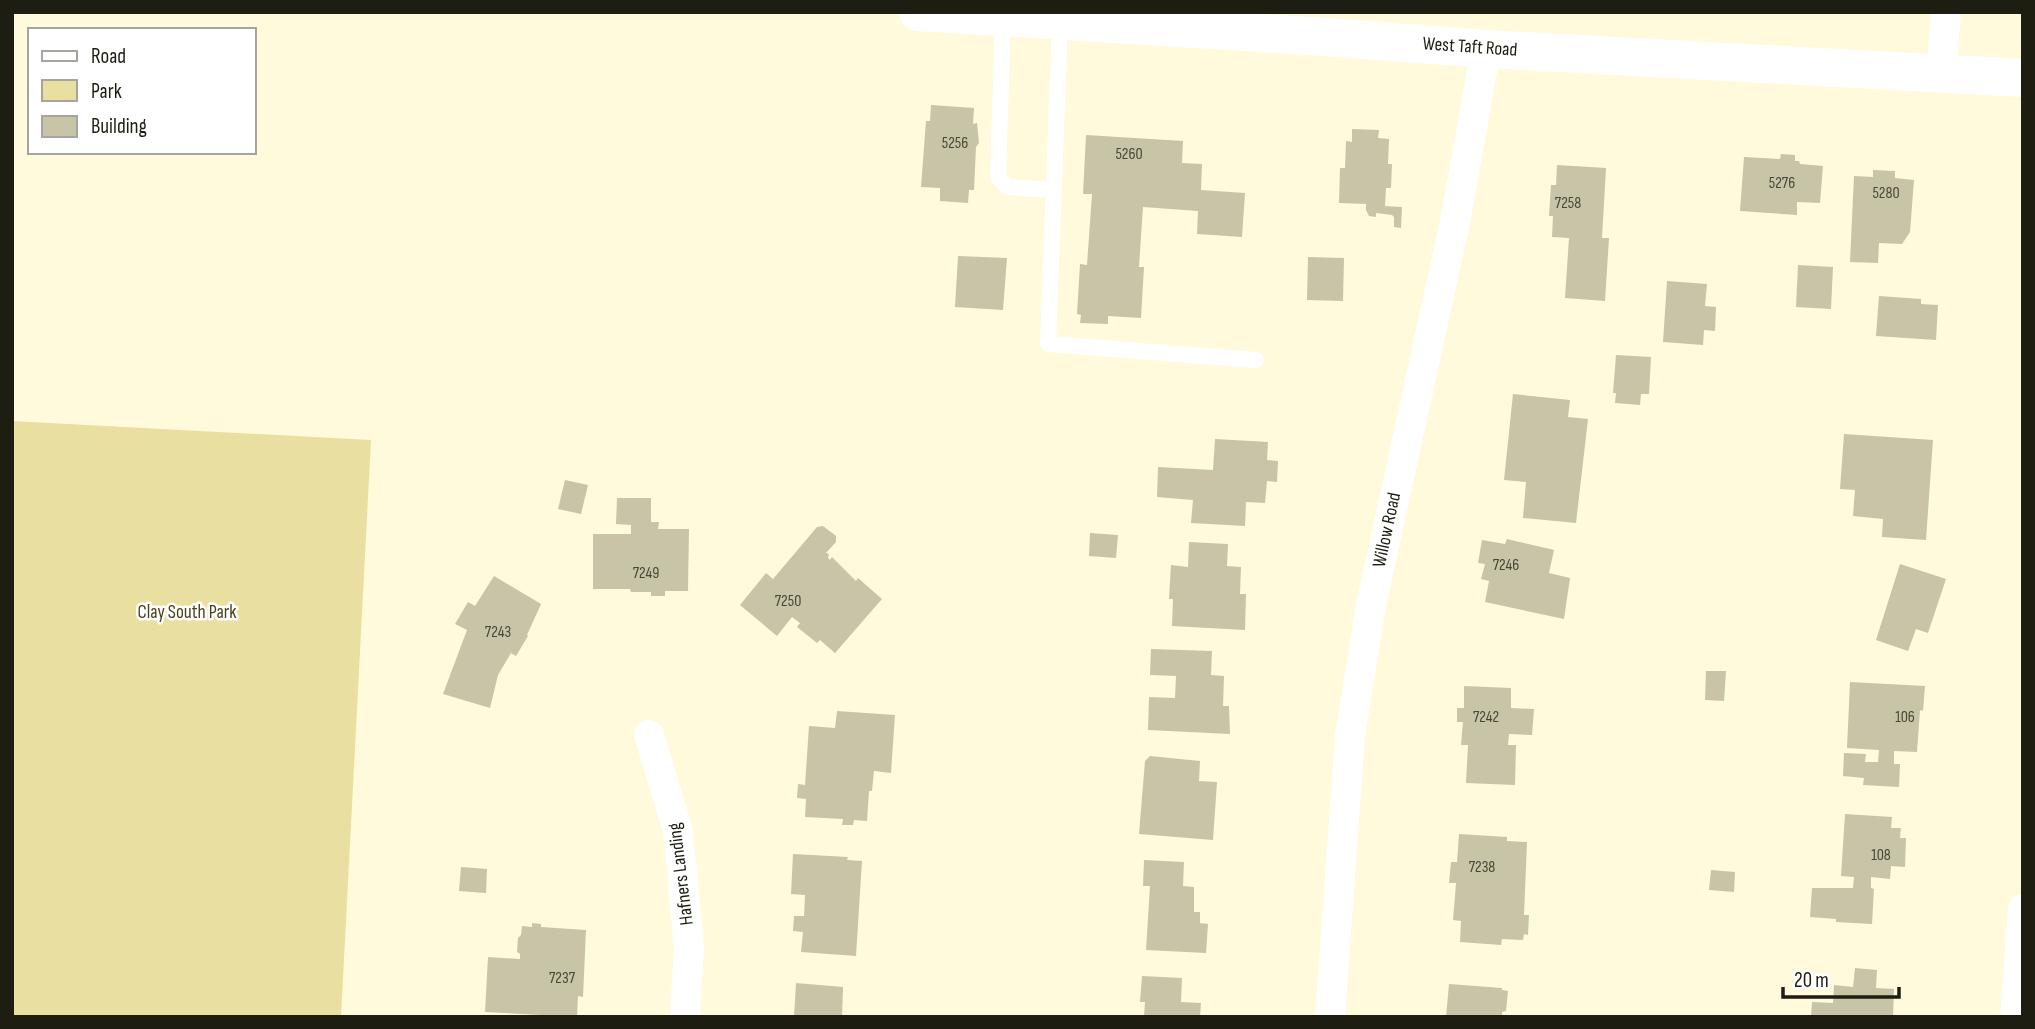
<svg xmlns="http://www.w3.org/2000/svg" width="2035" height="1029" viewBox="0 0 2035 1029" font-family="'Sofia Sans Condensed',sans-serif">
  <rect width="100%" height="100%" fill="#fffadc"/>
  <path fill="#e9dfa0" d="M 12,421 L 371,440 L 341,1017 L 12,1017 Z"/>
  <path fill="#c8c4a7" d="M 931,105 L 974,108 L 973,124 L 977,123 L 979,143 L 976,147 L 974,190 L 969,190 L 968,203 L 940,201 L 940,188 L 921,187 L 926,121 L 930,121 Z
    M 1352,129 L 1379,130 L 1378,138 L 1389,139 L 1388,164 L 1392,164 L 1391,188 L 1386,188 L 1385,206 L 1402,207 L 1401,228 L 1394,227 L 1394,217 L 1392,215 L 1376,213 L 1376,217 L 1369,216 L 1366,210 L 1366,204 L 1339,203 L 1340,168 L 1345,168 L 1346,141 L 1352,142 Z
    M 1086,135 L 1183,141 L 1182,163 L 1202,164 L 1201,190 L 1245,193 L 1242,237 L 1197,234 L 1198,211 L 1143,207 L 1139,267 L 1144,267 L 1141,318 L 1108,316 L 1108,324 L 1080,323 L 1081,315 L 1077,314 L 1080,264 L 1087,265 L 1092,194 L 1083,194 Z
    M 1781,154 L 1795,155 L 1795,161 L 1799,161 L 1800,164 L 1823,166 L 1820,203 L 1797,202 L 1797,215 L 1740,211 L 1744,157 L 1780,159 Z
    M 1557,165 L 1606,168 L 1602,238 L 1609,238 L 1605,301 L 1565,298 L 1569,238 L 1552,237 L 1553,216 L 1549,216 L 1551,185 L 1556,185 Z
    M 1873,170 L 1895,171 L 1895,178 L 1914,180 L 1910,232 L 1902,244 L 1879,243 L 1878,263 L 1850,262 L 1854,176 L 1873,177 Z
    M 958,256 L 1007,258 L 1003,310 L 955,307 Z
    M 1308,257 L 1344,258 L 1343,301 L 1307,300 Z
    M 1798,265 L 1833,267 L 1831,309 L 1796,307 Z
    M 1667,281 L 1707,284 L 1705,306 L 1716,307 L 1715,331 L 1704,330 L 1703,345 L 1663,342 Z
    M 1879,296 L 1921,299 L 1921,304 L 1938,305 L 1936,340 L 1876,336 Z
    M 1616,355 L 1651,357 L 1649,394 L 1641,394 L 1640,405 L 1615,403 L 1616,393 L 1613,393 Z
    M 1513,394 L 1570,400 L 1568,417 L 1588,419 L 1576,523 L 1523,518 L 1526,482 L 1504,480 Z
    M 1844,434 L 1933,440 L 1926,540 L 1882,537 L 1883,519 L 1853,516 L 1855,490 L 1840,489 Z
    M 1215,439 L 1268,442 L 1267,460 L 1278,461 L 1277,482 L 1267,481 L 1265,503 L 1246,502 L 1245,526 L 1191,523 L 1193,500 L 1157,497 L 1158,467 L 1213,470 Z
    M 565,480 L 588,485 L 581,514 L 558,509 Z
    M 617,498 L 651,498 L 651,522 L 659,522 L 658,529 L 689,529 L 688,591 L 665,591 L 665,596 L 651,596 L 651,592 L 631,592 L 630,589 L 593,589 L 593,534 L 631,534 L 631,525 L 616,524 Z
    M 823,526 L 836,536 L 836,542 L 826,553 L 829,554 L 828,558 L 830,560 L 832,557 L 856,581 L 858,578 L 882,599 L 835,653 L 820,640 L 817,643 L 797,627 L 800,623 L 792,617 L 777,636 L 740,605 L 766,573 L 773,579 L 817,527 Z
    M 1090,533 L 1118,535 L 1116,558 L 1089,556 Z
    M 1507,539 L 1554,550 L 1549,573 L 1570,578 L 1564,619 L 1485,602 L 1489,581 L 1481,579 L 1485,564 L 1478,563 L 1482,540 L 1505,544 Z
    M 1189,542 L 1228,544 L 1227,566 L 1241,567 L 1240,594 L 1246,594 L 1245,630 L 1172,626 L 1173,599 L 1169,599 L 1171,565 L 1188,567 Z
    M 1900,564 L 1946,579 L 1928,633 L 1916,629 L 1908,651 L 1876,640 Z
    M 494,576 L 541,604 L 527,635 L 528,636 L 516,656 L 511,653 L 498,675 L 490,708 L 443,694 L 467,630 L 455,624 L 468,602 L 475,606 Z
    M 1151,649 L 1212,651 L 1211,675 L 1224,676 L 1223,706 L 1229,706 L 1230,734 L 1148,730 L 1149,697 L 1175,698 L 1176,676 L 1150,675 Z
    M 1706,671 L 1726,671 L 1724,701 L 1705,700 Z
    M 1850,682 L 1925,686 L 1923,711 L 1920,710 L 1917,752 L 1894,751 L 1894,764 L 1900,764 L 1899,787 L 1863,785 L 1864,778 L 1843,776 L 1844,753 L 1866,754 L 1865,762 L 1878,762 L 1879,750 L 1847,748 Z
    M 1464,686 L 1511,688 L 1511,708 L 1534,709 L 1532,735 L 1509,734 L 1508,745 L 1516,745 L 1515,785 L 1466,783 L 1468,745 L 1461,745 L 1463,722 L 1457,722 L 1457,708 L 1464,708 Z
    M 837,711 L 895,715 L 891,773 L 874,771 L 872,791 L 869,791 L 867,821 L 854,820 L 853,825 L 842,825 L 843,819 L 805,817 L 806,799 L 797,798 L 798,784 L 805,785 L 809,726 L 835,728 Z
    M 1150,756 L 1200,761 L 1199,781 L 1217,782 L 1213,840 L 1139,834 L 1145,761 Z
    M 1845,814 L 1892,817 L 1891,828 L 1901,828 L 1900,838 L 1906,838 L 1905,867 L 1891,866 L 1890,879 L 1871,877 L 1871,888 L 1874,889 L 1872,924 L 1836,922 L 1836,919 L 1810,917 L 1812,888 L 1853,888 L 1854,877 L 1841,876 Z
    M 1459,834 L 1507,837 L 1507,841 L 1527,842 L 1524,915 L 1529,915 L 1528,935 L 1524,934 L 1523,940 L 1502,939 L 1501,945 L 1460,942 L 1461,921 L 1453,920 L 1456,883 L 1449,883 L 1451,862 L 1457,862 Z
    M 793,854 L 848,857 L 847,860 L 862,861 L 856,956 L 801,952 L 803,932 L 793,931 L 794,916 L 804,916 L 805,895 L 791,894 Z
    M 1144,860 L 1184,862 L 1183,886 L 1194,887 L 1194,912 L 1200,912 L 1200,923 L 1208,924 L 1206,953 L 1146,950 L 1150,886 L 1143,886 Z
    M 461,867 L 487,869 L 486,893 L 459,891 Z
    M 1711,870 L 1735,872 L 1734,892 L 1709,890 Z
    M 532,923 L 541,924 L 541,927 L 586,930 L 583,997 L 578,996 L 577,1017 L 485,1012 L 488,957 L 520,959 L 520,954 L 517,952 L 518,938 L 521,935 L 522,926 L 532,927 Z
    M 1855,968 L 1877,970 L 1876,988 L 1894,989 L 1893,1017 L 1811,1017 L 1812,1002 L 1833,1003 L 1834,985 L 1853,987 Z
    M 1142,976 L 1182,978 L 1181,1002 L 1201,1003 L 1200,1017 L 1144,1017 L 1145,1002 L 1140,1002 Z
    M 796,983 L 843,987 L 842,1017 L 794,1017 Z
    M 1449,984 L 1502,988 L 1502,990 L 1508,991 L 1506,1011 L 1502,1012 L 1502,1017 L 1446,1017 Z"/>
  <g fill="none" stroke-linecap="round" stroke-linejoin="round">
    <path stroke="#fff" stroke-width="16" d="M 1003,17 L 998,177 L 1007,187 L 1053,190
      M 1060,21 L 1048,344 L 1256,360"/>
    <path stroke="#fff" stroke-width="30" d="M 1941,73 L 1946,12
      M 649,735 L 678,831 L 689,947 L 685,1017
      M 1330,1017 L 1350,736 L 1371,605 L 1455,222 L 1486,49
      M 2015,1017 L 2023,909"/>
    <path stroke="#fff" stroke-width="38" d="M 918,12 L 1311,36 L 1486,49 L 2023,78"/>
  </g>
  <g text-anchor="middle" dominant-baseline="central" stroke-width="5" stroke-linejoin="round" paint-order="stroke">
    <g font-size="16" fill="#484737">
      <text x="955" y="143">5256</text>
      <text x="1129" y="154">5260</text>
      <text x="1782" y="183">5276</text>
      <text x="1886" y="193">5280</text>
      <text x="1568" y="203">7258</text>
      <text x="1506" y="565">7246</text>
      <text x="646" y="573">7249</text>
      <text x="788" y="601">7250</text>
      <text x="498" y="632">7243</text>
      <text x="1486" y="717">7242</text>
      <text x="1905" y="717">106</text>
      <text x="1881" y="855">108</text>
      <text x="1482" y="867">7238</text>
      <text x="562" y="978">7237</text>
    </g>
    <g font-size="19" fill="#1e1d12" stroke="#fff">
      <text transform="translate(1470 47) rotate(4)">West Taft Road</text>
      <text transform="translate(1387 530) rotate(-78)">Willow Road</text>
      <text transform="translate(681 874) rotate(-97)">Hafners Landing</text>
    </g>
    <g font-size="19" fill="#48411a" stroke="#fff">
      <text x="187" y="612">Clay South Park</text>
    </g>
  </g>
  <rect width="2035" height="1029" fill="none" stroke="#1e1d12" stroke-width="28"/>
  <rect x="28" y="28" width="228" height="126" fill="#ffffff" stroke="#a5a5a0" stroke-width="2"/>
  <rect x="42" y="51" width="35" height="10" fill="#ffffff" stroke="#a5a5a0" stroke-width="2"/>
  <text x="91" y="63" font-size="21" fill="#1e1d12">Road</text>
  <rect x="42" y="80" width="35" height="21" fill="#e9dfa0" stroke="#a5a5a0" stroke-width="2"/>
  <text x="91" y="98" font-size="21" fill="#1e1d12">Park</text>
  <rect x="42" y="116" width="35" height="21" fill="#c8c4a7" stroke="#a5a5a0" stroke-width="2"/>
  <text x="91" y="133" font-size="21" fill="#1e1d12">Building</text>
  <path d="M1783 987v10h116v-10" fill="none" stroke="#1e1d12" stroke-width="3.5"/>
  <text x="1794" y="987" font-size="21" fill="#1e1d12" stroke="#ffffff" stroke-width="5" paint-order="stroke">20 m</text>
</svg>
